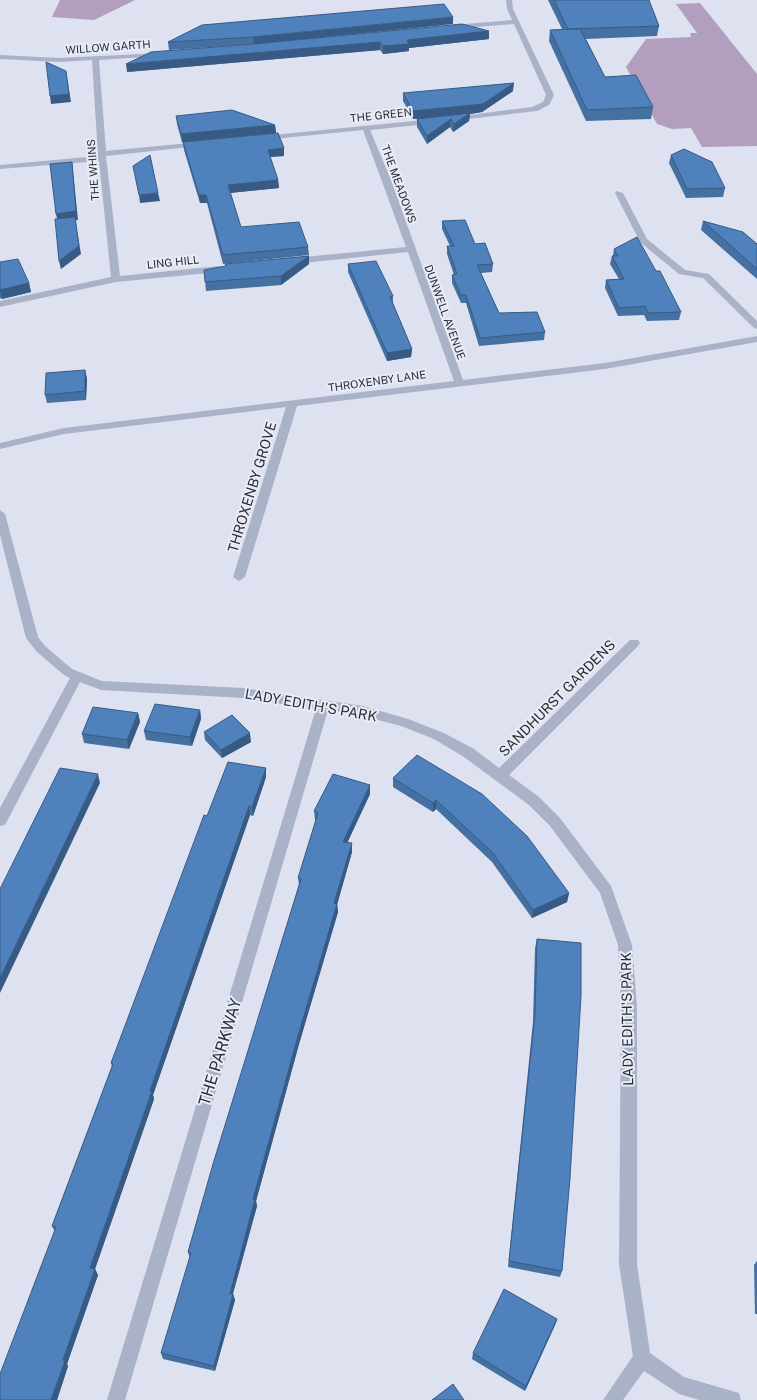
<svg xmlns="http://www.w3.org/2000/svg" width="757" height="1400" viewBox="0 0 757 1400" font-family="'Public Sans',sans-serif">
  <rect width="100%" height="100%" fill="#dde1f0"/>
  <path fill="#b29ebe" d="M 60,0 L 135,0 L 94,20 L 52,17 Z
    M 700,3 L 757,74 L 757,146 L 702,147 L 691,128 L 672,129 L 657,124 L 626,67 L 646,39 L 691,37 L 690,33 L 697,33 L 676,4 Z"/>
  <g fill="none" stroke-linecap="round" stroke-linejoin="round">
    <path fill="#aab2c7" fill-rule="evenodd" d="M 506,0 L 512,0 L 513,9 L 554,95 L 549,105 L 537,111 L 451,121 L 450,119 L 454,117 L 532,107 L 543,102 L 546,95 L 514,24 L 453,29 L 450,27 L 453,25 L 512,20 L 507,9 Z
      M 162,53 L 162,55 L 160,56 L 99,60 L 106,151 L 200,142 L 204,144 L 200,146 L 106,156 L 120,276 L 219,266 L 223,269 L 219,272 L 116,282 L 0,307 L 0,301 L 111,277 L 99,161 L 0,169 L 0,165 L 98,156 L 92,60 L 59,62 L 0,59 L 0,55 L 59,58 Z
      M 434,119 L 437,119 L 437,123 L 370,130 L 391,180 L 463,380 L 605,363 L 757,336 L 757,342 L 605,369 L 297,406 L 245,577 L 239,581 L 233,577 L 286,407 L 64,434 L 0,449 L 0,443 L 64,428 L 454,381 L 408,252 L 294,264 L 290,261 L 294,258 L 406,247 L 363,130 L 263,140 L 259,138 L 263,136 Z
      M 616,191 L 623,193 L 647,239 L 685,270 L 709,274 L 757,321 L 757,329 L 754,328 L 703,278 L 679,274 L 640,242 L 615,193 Z
      M 0,510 L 5,514 L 38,637 L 45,646 L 72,669 L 102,681 L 243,688 L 363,706 L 408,719 L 444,733 L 474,749 L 499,768 L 630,640 L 638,640 L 640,643 L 638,646 L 509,775 L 539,797 L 560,818 L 611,886 L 632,945 L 637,1006 L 637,1264 L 650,1353 L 684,1377 L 732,1391 L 739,1393 L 741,1400 L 699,1400 L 679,1394 L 644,1371 L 623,1400 L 603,1400 L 633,1356 L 619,1264 L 621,1006 L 618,945 L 600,893 L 550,826 L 529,805 L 464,757 L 434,739 L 401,726 L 363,716 L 328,710 L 125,1400 L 107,1400 L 316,709 L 243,698 L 101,690 L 80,682 L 5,825 L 0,826 L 0,808 L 70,678 L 64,675 L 37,652 L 26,638 L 0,535 Z"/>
  </g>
  <path fill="#4470a2" d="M 548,0 L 649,0 L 659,26 L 657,36 L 586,39 L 605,77 L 653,107 L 651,119 L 586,121 L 549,41 L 550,30 L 562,29 Z
    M 453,24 L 254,44 L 169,50 L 168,42 Z
    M 489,31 L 489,39 L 409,48 L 409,51 L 383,54 L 380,50 L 127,72 L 254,44 Z
    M 513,91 L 482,112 L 470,114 L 469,121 L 453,132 L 450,127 L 427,144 L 417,127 L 417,119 L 434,117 L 413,119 L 403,101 L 403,93 Z
    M 176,116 L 275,125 L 276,133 L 182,142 L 177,124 Z
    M 183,142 L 284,148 L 284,156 L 270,157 L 278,180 L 279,188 L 230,193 L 241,227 L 308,247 L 309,255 L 223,264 L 207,203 L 200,203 L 184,150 Z
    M 671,155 L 725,188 L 723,197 L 686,198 L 669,163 Z
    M 442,221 L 475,244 L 493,264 L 492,272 L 481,273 L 499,313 L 545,332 L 544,340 L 479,346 L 466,303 L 461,303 L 452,283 L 452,275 L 454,275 L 447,254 L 447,246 L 450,246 L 442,229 Z
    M 703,221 L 757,244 L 757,279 L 701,230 Z
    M 614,249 L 656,271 L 681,312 L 679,320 L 647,321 L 644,315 L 618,316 L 605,288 L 606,280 L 619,279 L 610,264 L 612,256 L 613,256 Z
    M 309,256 L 309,264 L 281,285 L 206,291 L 204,270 Z
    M 0,262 L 29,283 L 31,292 L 2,299 L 0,298 Z
    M 348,264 L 393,296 L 393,303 L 412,349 L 411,357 L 387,361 L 348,272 Z
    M 85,370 L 87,379 L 86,400 L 47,403 L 45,395 Z
    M 200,710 L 201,719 L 192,746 L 146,740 L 144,731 Z
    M 138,713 L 140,722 L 129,749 L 84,743 L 82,734 Z
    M 204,732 L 251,742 L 222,758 L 205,740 Z
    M 417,755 L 569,893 L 567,902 L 532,918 L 492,862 L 436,809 L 433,812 L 393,787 L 393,778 Z
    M 266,768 L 266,777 L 253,816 L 250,815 L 153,1095 L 154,1099 L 95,1269 L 98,1275 L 67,1364 L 68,1366 L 57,1400 L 55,1232 L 52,1226 L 112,1067 L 111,1063 L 207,816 Z
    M 370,785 L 370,794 L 347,842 L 352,852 L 337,904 L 338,912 L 299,1044 L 256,1201 L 257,1206 L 233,1294 L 235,1300 L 215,1371 L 163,1359 L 161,1353 L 190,1259 L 188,1252 L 299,885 L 298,878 L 316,820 L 315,820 L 314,811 Z
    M 537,939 L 562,1271 L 560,1277 L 508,1267 L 533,1022 L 535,948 Z
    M 757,1261 L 757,1314 L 755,1314 L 754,1265 Z
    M 557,1319 L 555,1325 L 525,1391 L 472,1359 L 473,1353 Z"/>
  <path fill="#375b84" d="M 453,17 L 453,24 L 254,44 L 253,37 Z
    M 489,31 L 489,39 L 409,48 L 409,51 L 383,54 L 383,46 L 407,40 Z
    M 380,42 L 380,50 L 127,72 L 126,64 Z
    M 66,71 L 71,102 L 51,104 L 50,96 Z
    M 514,83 L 513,91 L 482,112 L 470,114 L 469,121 L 453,132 L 454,124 L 469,114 L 413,119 L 413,111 Z
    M 451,119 L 450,127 L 427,144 L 427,136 Z
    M 275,125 L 276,133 L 182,142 L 181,134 Z
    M 284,148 L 284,156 L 268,157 L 268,150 Z
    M 72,162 L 78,220 L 75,220 L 81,254 L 61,269 L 59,261 L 58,222 L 56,214 Z
    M 278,180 L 279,188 L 229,193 L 228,185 Z
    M 158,193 L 160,201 L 140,203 L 139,195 Z
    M 199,195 L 206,195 L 207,203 L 200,203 Z
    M 309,256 L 309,264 L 281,285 L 281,276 Z
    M 29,283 L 31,292 L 2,299 L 0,290 Z
    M 412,349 L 411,357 L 387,361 L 387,353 Z
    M 85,370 L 87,379 L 86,400 L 85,391 Z
    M 200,710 L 201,719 L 192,746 L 190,737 Z
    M 138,713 L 140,722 L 129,749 L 127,740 Z
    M 250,733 L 251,742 L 222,758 L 221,750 Z
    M 266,768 L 266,777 L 253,816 L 252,807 Z
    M 98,774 L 100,783 L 0,993 L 0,978 Z
    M 370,785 L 370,794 L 344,850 L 343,842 Z
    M 436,800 L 436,809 L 433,812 L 433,803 Z
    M 249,806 L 250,815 L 153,1095 L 154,1099 L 95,1269 L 98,1275 L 67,1364 L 68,1366 L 57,1400 L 51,1400 L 90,1268 L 150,1091 Z
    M 352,843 L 352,852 L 335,912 L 334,903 Z
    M 569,893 L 567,902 L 532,918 L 533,910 Z
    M 337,904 L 338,912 L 299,1044 L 256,1201 L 257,1206 L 231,1300 L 230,1294 L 253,1199 L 298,1036 Z
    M 233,1294 L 235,1300 L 215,1371 L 214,1366 Z
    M 557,1319 L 555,1325 L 525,1391 L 526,1386 Z"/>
  <path fill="#4f82bc" stroke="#375b84" d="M 554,0 L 649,0 L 659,26 L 568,29 Z
    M 444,4 L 453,17 L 253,37 L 168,42 L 202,25 Z
    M 462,24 L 489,31 L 407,40 L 409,44 L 383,46 L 380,42 L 126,64 L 151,52 L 254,44 Z
    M 580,29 L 605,77 L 636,75 L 653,107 L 587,110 L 550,30 Z
    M 46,62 L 66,71 L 69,94 L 50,96 Z
    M 514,83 L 483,104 L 413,111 L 403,93 Z
    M 232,110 L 275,125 L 181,134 L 176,116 Z
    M 470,113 L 454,124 L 451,119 L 427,136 L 417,119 Z
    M 278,133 L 284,148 L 268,150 L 278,180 L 228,185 L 241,227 L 299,222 L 308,247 L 223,255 L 206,195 L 199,195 L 183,142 Z
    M 684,149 L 712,162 L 725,188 L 687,189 L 671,155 Z
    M 150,155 L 158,193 L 139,195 L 133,166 Z
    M 72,162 L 76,211 L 56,214 L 50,164 Z
    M 75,217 L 79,246 L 59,261 L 55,219 Z
    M 465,220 L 475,244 L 485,243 L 493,264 L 477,265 L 499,313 L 537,312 L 545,332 L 480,338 L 466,295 L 461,295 L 452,275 L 457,274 L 447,246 L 454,246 L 442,221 Z
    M 703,221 L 743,232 L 757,244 L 757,269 Z
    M 637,237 L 656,271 L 660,271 L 681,312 L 648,313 L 645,306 L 619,308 L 606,280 L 624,279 L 612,256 L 618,256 L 614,249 Z
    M 309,256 L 281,276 L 205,282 L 204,270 L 226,266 L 225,264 Z
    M 18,259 L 29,283 L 0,290 L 0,262 Z
    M 376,261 L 393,296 L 390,297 L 412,349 L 387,353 L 348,264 Z
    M 85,370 L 85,391 L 45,395 L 46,373 Z
    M 155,704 L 200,710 L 190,737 L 144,731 Z
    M 93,707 L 138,713 L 127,740 L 82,734 Z
    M 232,715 L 250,733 L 221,750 L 204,732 Z
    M 417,755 L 482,794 L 527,836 L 569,893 L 533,910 L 493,853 L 436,800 L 433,803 L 393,778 Z
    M 228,762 L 266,768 L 252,807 L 249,806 L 150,1091 L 152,1091 L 90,1268 L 95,1269 L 63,1360 L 65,1361 L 51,1400 L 0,1400 L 0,1374 L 56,1227 L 52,1226 L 113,1064 L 111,1063 L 204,815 L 207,816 Z
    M 60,768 L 98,774 L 0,978 L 0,889 Z
    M 333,774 L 370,785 L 343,842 L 352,843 L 334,903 L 337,904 L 298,1036 L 253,1199 L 255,1199 L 230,1294 L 233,1294 L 214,1366 L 161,1353 L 191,1253 L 188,1252 L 213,1164 L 301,879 L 298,878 L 318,813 L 314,811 Z
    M 537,939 L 581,943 L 581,996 L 570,1178 L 562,1271 L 509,1261 L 535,1014 Z
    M 504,1289 L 557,1319 L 526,1386 L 473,1353 Z
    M 453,1384 L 464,1400 L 432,1400 Z"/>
  <g text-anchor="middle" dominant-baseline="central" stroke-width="4" stroke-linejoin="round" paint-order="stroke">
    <g font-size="11" fill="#292e35" stroke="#e9ecf8">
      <text transform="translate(108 47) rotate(-4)">WILLOW GARTH</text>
      <text transform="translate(381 115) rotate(-6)">THE GREEN</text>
      <text transform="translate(93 170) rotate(-94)">THE WHINS</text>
      <text transform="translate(399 184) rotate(70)">THE MEADOWS</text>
      <text transform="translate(173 262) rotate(-6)">LING HILL</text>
      <text transform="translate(445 312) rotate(70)">DUNWELL AVENUE</text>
      <text transform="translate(377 381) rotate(-8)">THROXENBY LANE</text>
    </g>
    <g font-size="14" fill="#292e35" stroke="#e9ecf8">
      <text transform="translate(252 487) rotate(-73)">THROXENBY GROVE</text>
      <text transform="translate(557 698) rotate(-45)">SANDHURST GARDENS</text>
      <text transform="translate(311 705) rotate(10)">LADY EDITH'S PARK</text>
      <text transform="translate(627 1019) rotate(-91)">LADY EDITH'S PARK</text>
    </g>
    <g font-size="16" fill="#292e35" stroke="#e9ecf8">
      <text transform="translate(220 1052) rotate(-73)">THE PARKWAY</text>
    </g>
  </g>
</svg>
